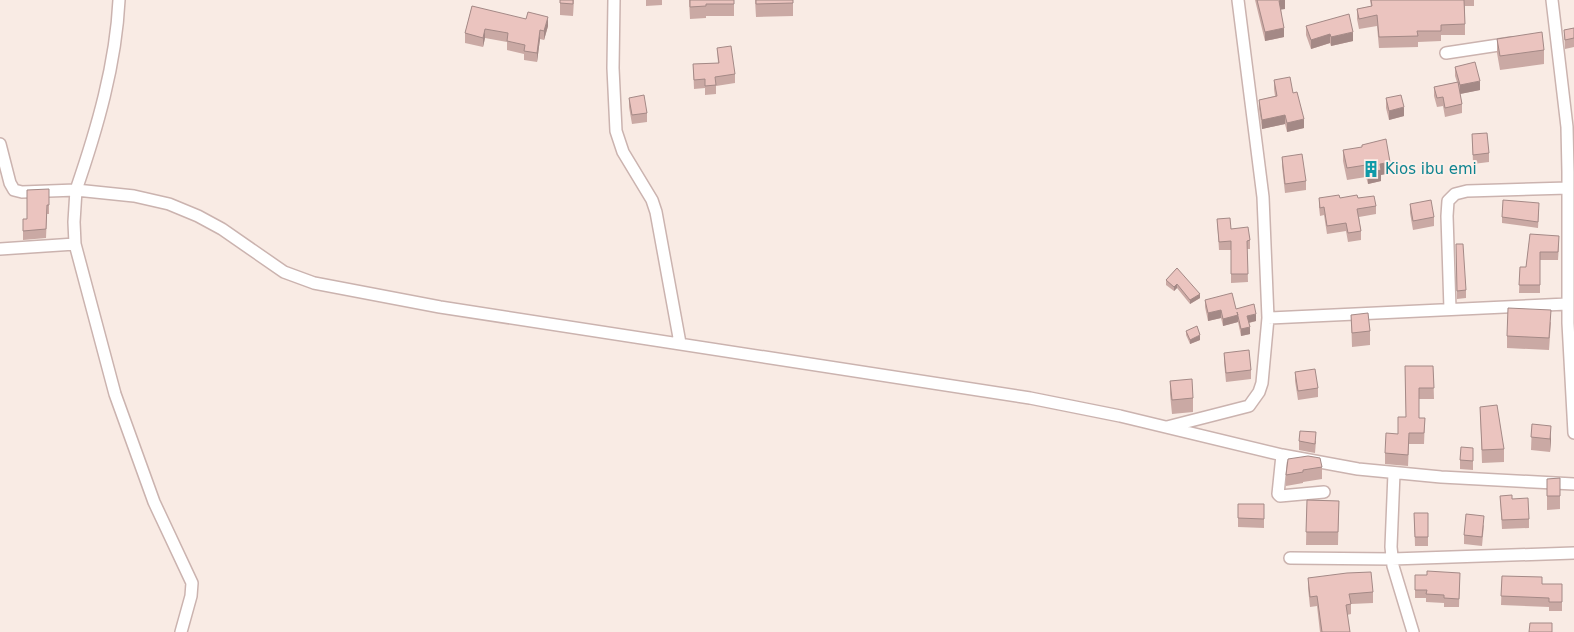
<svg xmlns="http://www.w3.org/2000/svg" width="1574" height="632" viewBox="0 0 1574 632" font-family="'DejaVu Sans',sans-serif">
  <rect width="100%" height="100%" fill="#f9ebe4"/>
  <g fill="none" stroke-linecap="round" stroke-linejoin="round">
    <g stroke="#cbb3af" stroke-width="14">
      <path id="minor" d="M 614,0 L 613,68 L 616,131 L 623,152 L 652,200 L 656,212 L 680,343
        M 1552,0 L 1567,127 L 1568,172 L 1568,323 L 1574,433
        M 1446,53 L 1512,43
        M 0,144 L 10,183 L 14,190 L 22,192 L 76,190 C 97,129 116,64 119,0
        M 0,249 L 75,244
        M 1450,309 L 1447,216 L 1448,201 L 1455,194 L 1467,191 L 1568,188
        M 1268,318 L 1567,304
        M 1167,427 L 1249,406 L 1259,392 L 1262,383 L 1268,318 L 1263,197 L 1238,0
        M 1282,455 L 1278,494 L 1280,496 L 1324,492
        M 1394,473 L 1391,547 L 1393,566 L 1413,632
        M 1290,558 L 1392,559 L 1574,553
        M 181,632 L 191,596 L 192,583 L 154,502 L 115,394 L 75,244 L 74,222 L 76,190 L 134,196 L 169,204 L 198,216 L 222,229 L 284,272 L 314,283 L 440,307 L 1030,398 L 1120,416 L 1282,455 L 1358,469 L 1441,477 L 1574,484"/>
    </g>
    <use href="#minor" stroke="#fff" stroke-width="11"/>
  </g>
  <path fill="#caa9a4" d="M 560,0 L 574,0 L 573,16 L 560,15 Z
    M 646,0 L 662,0 L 662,5 L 646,6 Z
    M 689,0 L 734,0 L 734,16 L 706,16 L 706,18 L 690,19 Z
    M 755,0 L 793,0 L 793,16 L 756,17 Z
    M 1255,0 L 1285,0 L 1285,9 L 1281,9 L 1284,37 L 1265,41 Z
    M 1370,0 L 1474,0 L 1474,6 L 1465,6 L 1465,35 L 1441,35 L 1441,41 L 1418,42 L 1418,47 L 1379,48 L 1377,26 L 1359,29 L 1357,19 L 1357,9 L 1371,6 Z
    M 472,6 L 548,26 L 544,40 L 540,39 L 537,62 L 524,60 L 524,54 L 507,50 L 507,42 L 485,38 L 483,47 L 465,43 L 465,33 Z
    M 1306,26 L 1353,41 L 1331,46 L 1330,43 L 1311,49 L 1306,35 Z
    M 1574,28 L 1574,47 L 1565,49 L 1564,30 Z
    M 1497,39 L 1544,50 L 1544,64 L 1500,70 L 1497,53 Z
    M 717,48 L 735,74 L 735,83 L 716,86 L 716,94 L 705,95 L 705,88 L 694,89 L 693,64 L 718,63 Z
    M 1455,67 L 1480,90 L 1460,94 L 1462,104 L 1462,113 L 1445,117 L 1443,106 L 1437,107 L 1434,96 L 1434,87 L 1457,82 L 1455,76 Z
    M 1274,80 L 1293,93 L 1304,128 L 1287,132 L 1285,124 L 1262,129 L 1259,109 L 1259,100 L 1275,96 L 1274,89 Z
    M 629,98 L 647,113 L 647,122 L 632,124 L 629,107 Z
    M 1386,98 L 1404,116 L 1389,120 L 1386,108 Z
    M 1472,134 L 1489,153 L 1489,162 L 1473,164 Z
    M 1343,150 L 1390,173 L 1381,175 L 1381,181 L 1368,184 L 1366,177 L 1347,180 L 1343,161 Z
    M 1282,157 L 1306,181 L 1306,190 L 1285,193 L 1282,166 Z
    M 49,189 L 49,214 L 47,214 L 46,238 L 23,240 L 23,219 L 27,219 Z
    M 1319,198 L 1358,198 L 1376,206 L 1376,214 L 1359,217 L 1361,231 L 1361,240 L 1348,242 L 1346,231 L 1327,234 L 1324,215 L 1320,216 L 1319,207 Z
    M 1410,204 L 1434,217 L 1434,226 L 1413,230 L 1410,213 Z
    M 1539,209 L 1538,228 L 1502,223 L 1502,217 Z
    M 1217,219 L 1231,229 L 1250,240 L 1250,249 L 1247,249 L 1248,282 L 1231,283 L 1231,250 L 1219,250 Z
    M 1530,234 L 1559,244 L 1558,260 L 1540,260 L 1540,293 L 1519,293 L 1520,267 L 1526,267 Z
    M 1456,244 L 1466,290 L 1466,298 L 1457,299 Z
    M 1177,268 L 1200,298 L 1190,304 L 1177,288 L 1174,291 L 1166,285 L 1166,280 Z
    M 1205,300 L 1236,309 L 1256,321 L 1249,323 L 1250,334 L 1241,336 L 1238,322 L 1223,326 L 1221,318 L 1208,321 L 1205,307 Z
    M 1351,315 L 1370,331 L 1370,345 L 1352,347 Z
    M 1551,322 L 1549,350 L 1507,348 L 1507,336 Z
    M 1186,331 L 1200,340 L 1190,344 L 1186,335 Z
    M 1224,353 L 1251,370 L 1251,379 L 1226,382 L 1224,362 Z
    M 1405,366 L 1433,366 L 1434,399 L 1419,399 L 1419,418 L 1425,418 L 1424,444 L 1409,444 L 1408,466 L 1385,464 L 1385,453 L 1398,434 L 1406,417 Z
    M 1295,372 L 1318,388 L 1318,397 L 1298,400 L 1295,381 Z
    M 1170,381 L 1193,398 L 1193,412 L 1172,414 L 1170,394 Z
    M 1480,407 L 1504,449 L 1504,462 L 1482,463 Z
    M 1532,424 L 1551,440 L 1550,452 L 1531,450 Z
    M 1299,441 L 1316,441 L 1315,453 L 1299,450 Z
    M 1473,457 L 1473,470 L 1460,469 L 1460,460 Z
    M 1288,459 L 1322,467 L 1322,479 L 1303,482 L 1303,483 L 1286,486 L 1286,475 Z
    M 1560,478 L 1560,509 L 1547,510 L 1547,479 Z
    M 1500,496 L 1512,499 L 1529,519 L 1529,528 L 1502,529 Z
    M 1307,500 L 1339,501 L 1338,545 L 1306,545 Z
    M 1238,504 L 1264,504 L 1264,528 L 1238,527 Z
    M 1414,513 L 1428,513 L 1428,546 L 1415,546 Z
    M 1484,525 L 1482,546 L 1464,544 L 1464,535 Z
    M 1460,573 L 1459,607 L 1444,607 L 1444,603 L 1426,602 L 1426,598 L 1415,598 L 1415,575 L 1427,575 Z
    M 1502,576 L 1542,584 L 1562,584 L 1562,611 L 1549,611 L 1549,607 L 1501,605 Z
    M 1308,578 L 1373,592 L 1373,603 L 1351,604 L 1351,614 L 1347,615 L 1350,632 L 1320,632 L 1317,606 L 1310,607 L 1308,588 Z"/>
  <path fill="#a48986" d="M 1282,0 L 1285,0 L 1285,9 L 1279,10 L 1279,1 Z
    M 548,17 L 548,26 L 544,40 L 544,31 Z
    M 1284,28 L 1284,37 L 1265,41 L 1265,32 Z
    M 485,29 L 485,38 L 483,47 L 483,38 Z
    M 540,30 L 540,39 L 537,62 L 537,53 Z
    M 1353,32 L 1353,41 L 1331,46 L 1331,37 Z
    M 1330,34 L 1330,43 L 1311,49 L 1311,40 Z
    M 1480,81 L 1480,90 L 1460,94 L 1460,85 Z
    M 1404,107 L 1404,116 L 1389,120 L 1389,111 Z
    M 1285,115 L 1285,124 L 1262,129 L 1262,120 Z
    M 1304,119 L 1304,128 L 1287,132 L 1287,123 Z
    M 1390,162 L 1390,173 L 1381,175 L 1381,181 L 1368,184 L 1368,173 L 1380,164 Z
    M 1177,284 L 1177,288 L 1174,291 L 1174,287 Z
    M 1200,294 L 1200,298 L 1190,304 L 1190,300 Z
    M 1221,310 L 1221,318 L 1208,321 L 1208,313 Z
    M 1256,314 L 1256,321 L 1247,323 L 1247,316 Z
    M 1238,315 L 1238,322 L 1223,326 L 1223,319 Z
    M 1250,327 L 1250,334 L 1241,336 L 1241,329 Z
    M 1200,335 L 1200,340 L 1190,344 L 1190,340 Z
    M 1551,426 L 1551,440 L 1550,452 L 1550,439 Z"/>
  <path fill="#ebc4bf" stroke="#a48986" d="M 560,0 L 573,0 L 573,4 L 560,3 Z
    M 690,0 L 734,0 L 734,4 L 706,4 L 706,6 L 690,7 Z
    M 756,0 L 793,0 L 793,3 L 756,4 Z
    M 1257,0 L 1282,0 L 1279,1 L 1284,28 L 1265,32 Z
    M 1371,0 L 1464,0 L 1465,24 L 1441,25 L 1441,31 L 1417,31 L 1418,36 L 1379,37 L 1377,15 L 1359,19 L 1357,9 L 1372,6 Z
    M 472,6 L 526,19 L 528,12 L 548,17 L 544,31 L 540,30 L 537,53 L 524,51 L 525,45 L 507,41 L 508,33 L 485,29 L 483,38 L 465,33 Z
    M 1349,14 L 1353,32 L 1331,37 L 1330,34 L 1311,40 L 1306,26 Z
    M 1574,28 L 1574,38 L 1565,40 L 1564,30 Z
    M 1542,32 L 1544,50 L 1500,56 L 1497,39 Z
    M 731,46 L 735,74 L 715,77 L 716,85 L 705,86 L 705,79 L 694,80 L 693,64 L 719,63 L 717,48 Z
    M 1475,62 L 1480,81 L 1460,85 L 1455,67 Z
    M 1290,77 L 1293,93 L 1297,92 L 1304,119 L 1287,123 L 1285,115 L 1262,120 L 1259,100 L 1277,96 L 1274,80 Z
    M 1458,82 L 1462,104 L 1445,108 L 1443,97 L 1437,98 L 1434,87 Z
    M 644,95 L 647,113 L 632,115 L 629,98 Z
    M 1401,95 L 1404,107 L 1389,111 L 1386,98 Z
    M 1487,133 L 1489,153 L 1473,155 L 1472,134 Z
    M 1386,139 L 1390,162 L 1380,164 L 1381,170 L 1368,173 L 1366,165 L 1347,168 L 1343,150 L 1362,147 L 1362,145 Z
    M 1302,154 L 1306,181 L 1285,184 L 1282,157 Z
    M 49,189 L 49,205 L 47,205 L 46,229 L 23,231 L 23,219 L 27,219 L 27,190 Z
    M 1339,195 L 1340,198 L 1357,195 L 1358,198 L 1374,196 L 1376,206 L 1357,209 L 1361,231 L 1348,233 L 1346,223 L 1327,226 L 1324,207 L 1320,208 L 1319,198 Z
    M 1431,200 L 1434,217 L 1413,221 L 1410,204 Z
    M 1503,200 L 1539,203 L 1538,222 L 1502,217 Z
    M 1230,218 L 1231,229 L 1248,227 L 1250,240 L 1247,241 L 1248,274 L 1231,274 L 1231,241 L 1219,242 L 1217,219 Z
    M 1530,234 L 1559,236 L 1558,252 L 1540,252 L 1540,285 L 1519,285 L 1520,267 L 1526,267 Z
    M 1456,244 L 1463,244 L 1466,290 L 1457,291 Z
    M 1177,268 L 1200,294 L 1190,300 L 1177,284 L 1174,287 L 1166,280 Z
    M 1232,293 L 1236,309 L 1254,304 L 1256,314 L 1247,316 L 1250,327 L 1241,329 L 1237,312 L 1238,315 L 1223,319 L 1221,310 L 1208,313 L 1205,300 Z
    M 1508,308 L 1551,310 L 1549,338 L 1507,336 Z
    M 1368,313 L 1370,331 L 1352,333 L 1351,315 Z
    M 1197,326 L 1200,335 L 1190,340 L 1186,331 Z
    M 1249,350 L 1251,370 L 1226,373 L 1224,353 Z
    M 1405,366 L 1433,366 L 1434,388 L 1419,388 L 1419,418 L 1425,418 L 1424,433 L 1409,433 L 1408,455 L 1385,453 L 1386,433 L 1398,434 L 1398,417 L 1406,417 Z
    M 1315,369 L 1318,388 L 1298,391 L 1295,372 Z
    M 1192,379 L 1193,398 L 1172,400 L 1170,381 Z
    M 1497,405 L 1504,449 L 1482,450 L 1480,407 Z
    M 1532,424 L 1551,426 L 1550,439 L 1531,437 Z
    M 1300,431 L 1316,432 L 1315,444 L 1299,441 Z
    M 1461,447 L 1473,448 L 1473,461 L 1460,460 Z
    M 1308,456 L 1320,458 L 1322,467 L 1303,470 L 1303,472 L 1286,475 L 1288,459 Z
    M 1560,478 L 1560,496 L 1547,496 L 1547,479 Z
    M 1512,495 L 1512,499 L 1528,498 L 1529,519 L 1502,520 L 1500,496 Z
    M 1307,500 L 1339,501 L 1338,532 L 1306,532 Z
    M 1238,504 L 1264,504 L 1264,519 L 1238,518 Z
    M 1414,513 L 1428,513 L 1428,537 L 1415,537 Z
    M 1466,514 L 1484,516 L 1482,537 L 1464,535 Z
    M 1427,571 L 1460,573 L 1459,599 L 1444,598 L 1444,595 L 1426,594 L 1427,590 L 1415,590 L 1415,575 L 1427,575 Z
    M 1371,572 L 1373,592 L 1349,594 L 1351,604 L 1346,605 L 1350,632 L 1322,632 L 1317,596 L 1310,597 L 1308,578 L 1347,573 Z
    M 1502,576 L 1542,577 L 1542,584 L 1562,584 L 1562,602 L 1549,602 L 1549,598 L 1501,596 Z
    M 1530,623 L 1552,623 L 1552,632 L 1529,632 Z"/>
  <defs>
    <g id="building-bare" transform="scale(1.35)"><path d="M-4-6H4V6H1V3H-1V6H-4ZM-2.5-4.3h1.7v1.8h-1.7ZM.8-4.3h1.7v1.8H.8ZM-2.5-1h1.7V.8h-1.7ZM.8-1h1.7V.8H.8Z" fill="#0f9aa8" stroke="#fcefe9" stroke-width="2.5" paint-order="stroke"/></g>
  </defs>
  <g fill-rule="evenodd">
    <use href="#building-bare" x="1371" y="169"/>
  </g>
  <g text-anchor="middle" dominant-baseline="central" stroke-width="4" stroke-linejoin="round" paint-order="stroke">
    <g font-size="15" fill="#0d838f" stroke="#fcefe9" text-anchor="start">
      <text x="1385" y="169">Kios ibu emi</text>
    </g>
  </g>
</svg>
